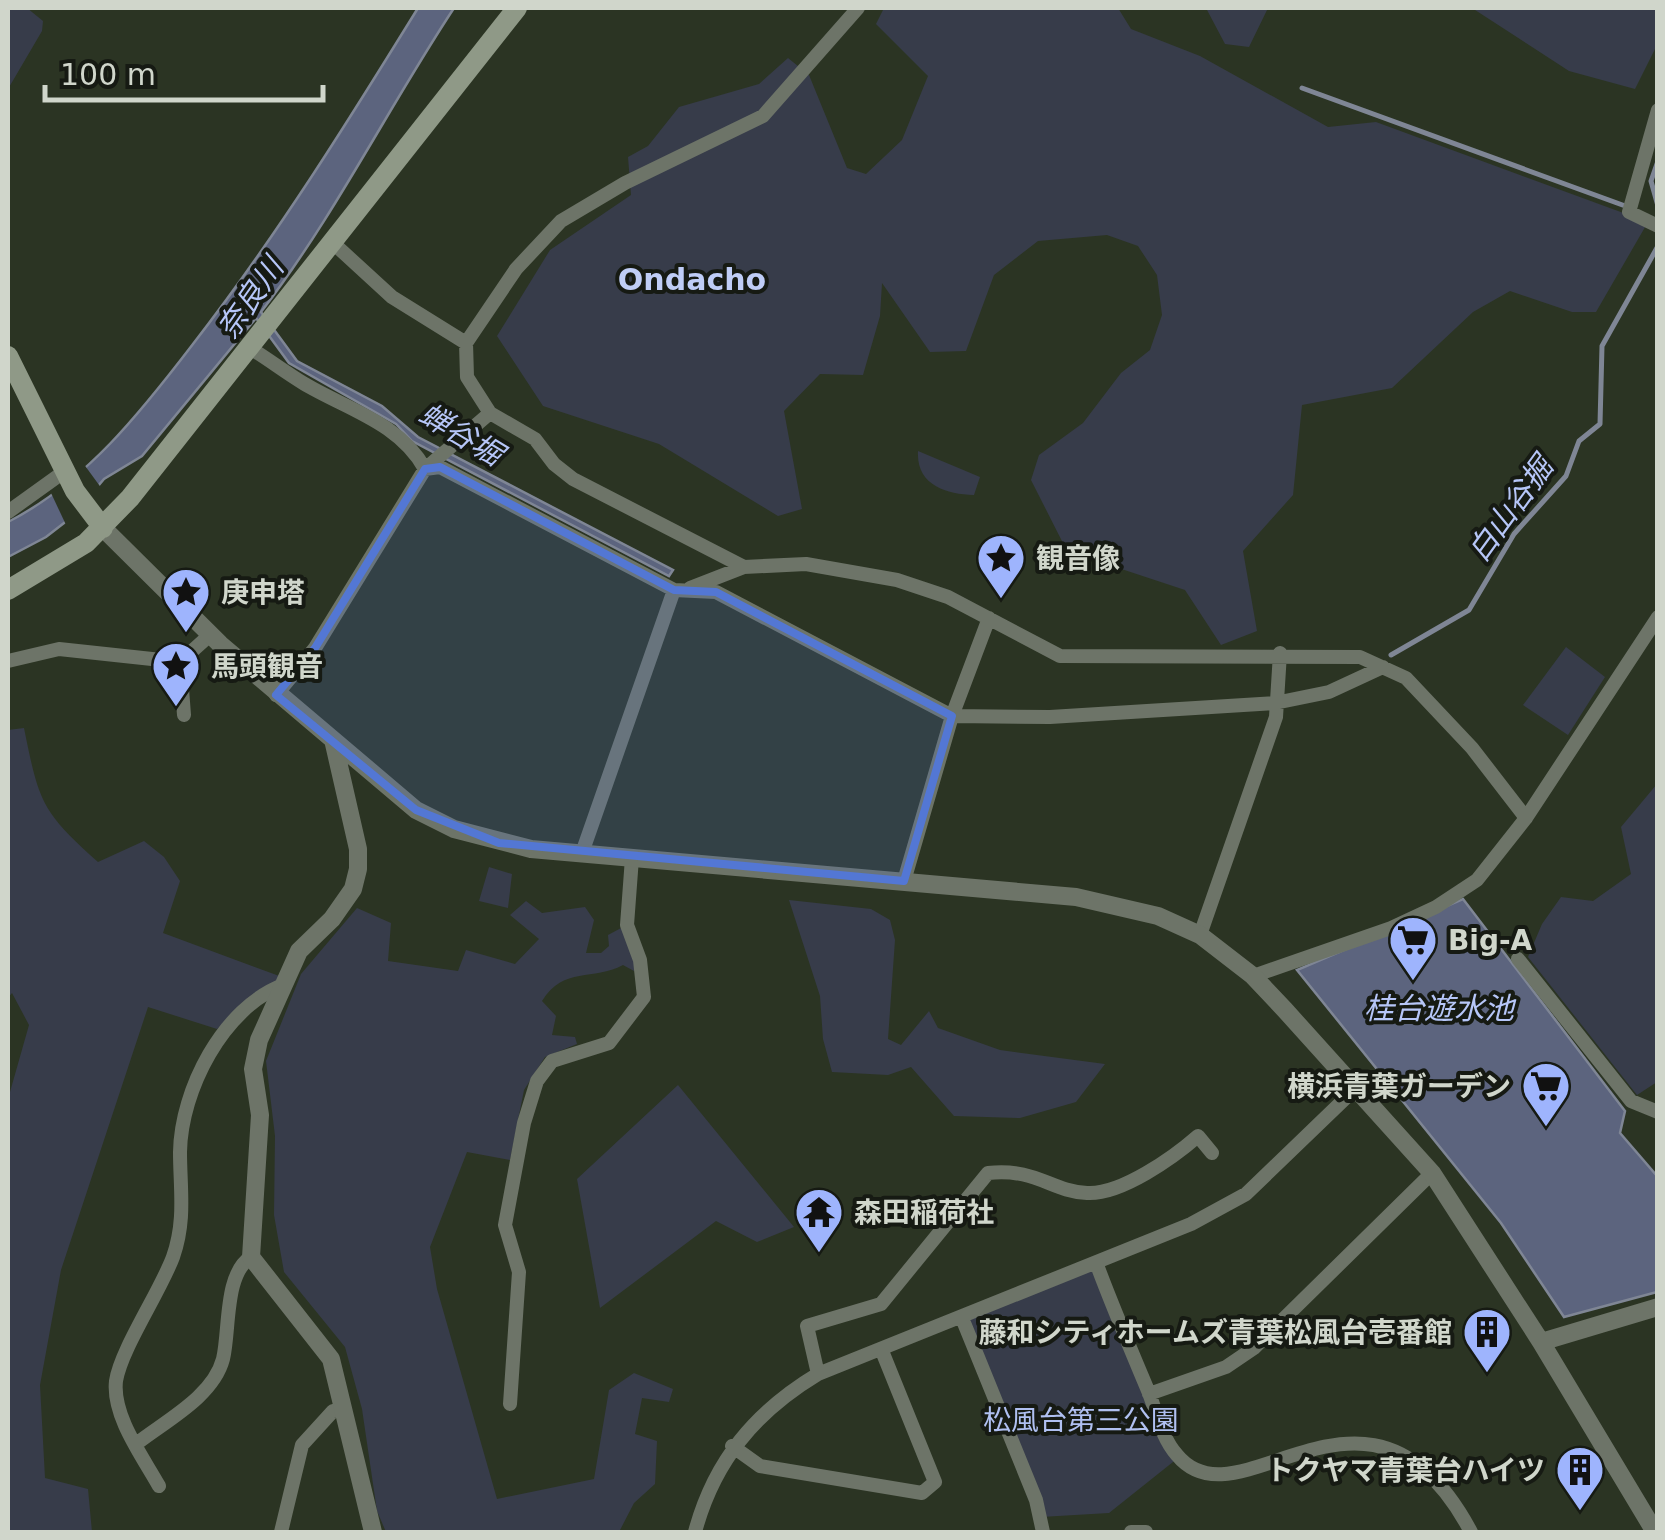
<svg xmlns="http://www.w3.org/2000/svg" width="1665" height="1540" viewBox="0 0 1665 1540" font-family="'DejaVu Sans','Noto Sans JP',sans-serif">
  <rect width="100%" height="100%" fill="#2b3423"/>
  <path fill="#373c4a" d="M 8,8 L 27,8 L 43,21 L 42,31 L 8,89 Z
    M 884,8 L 1118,8 L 1131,29 L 1200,56 L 1328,127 L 1376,122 L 1648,222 L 1596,312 L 1572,312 L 1510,291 L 1473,312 L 1392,388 L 1302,405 L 1293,495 L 1243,551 L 1257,631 L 1221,645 L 1185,590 L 1067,551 L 1031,480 L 1039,455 L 1083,423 L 1121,373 L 1150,350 L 1162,315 L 1157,275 L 1138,246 L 1107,235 L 1038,241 L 994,275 L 966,351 L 930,352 L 882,283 L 880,316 L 863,375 L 820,374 L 784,411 L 802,509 L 778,516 L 659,444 L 543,406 L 497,336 L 550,250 L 631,195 L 628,157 L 648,146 L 679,107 L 759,84 L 788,58 L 809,75 L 847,168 L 866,174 L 902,140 L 928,76 L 876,24 Z
    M 1206,8 L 1268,8 L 1249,47 L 1225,44 Z
    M 1472,8 L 1657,8 L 1657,45 L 1635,89 L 1569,71 Z
    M 918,451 L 980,477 L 974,495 C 946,494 916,485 918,451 Z
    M 1566,647 L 1605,677 L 1568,735 L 1523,705 Z
    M 24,728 C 39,802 41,811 98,862 L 144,841 L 164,857 L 180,881 L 163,933 L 282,977 L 217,1029 L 148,1007 L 61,1270 L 40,1385 L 45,1478 L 88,1489 L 92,1532 L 8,1532 L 8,1099 L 29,1025 L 12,993 L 8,998 L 8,730 Z
    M 1657,784 L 1657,1082 L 1637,1095 L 1528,957 L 1542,924 L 1561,897 L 1593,901 L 1631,874 L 1621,827 Z
    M 489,867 L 512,874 L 508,908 L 479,901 Z
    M 789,900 L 871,909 L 890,920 L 895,940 L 888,1039 L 901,1045 L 929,1011 L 938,1028 L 1000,1050 L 1105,1064 L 1076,1102 L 1020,1118 L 954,1116 L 911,1067 L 888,1075 L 832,1072 L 823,1039 L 820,996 Z
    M 526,901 L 542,913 L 585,907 L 594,920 L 586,953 L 601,953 L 609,946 L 608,935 L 623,927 L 636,965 L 634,971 L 623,965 C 593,981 564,966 542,1001 L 556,1016 L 552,1035 L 575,1037 L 577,1044 L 545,1057 L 524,1090 L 510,1160 L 467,1152 L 430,1247 L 437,1289 L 497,1499 L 594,1479 L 609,1390 L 634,1373 L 673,1389 L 669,1402 L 642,1398 L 635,1434 L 657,1441 L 655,1484 L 634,1503 L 619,1532 L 386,1532 L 377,1511 L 362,1409 L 345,1347 L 284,1272 L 274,1215 L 275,1136 L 266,1061 L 301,974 L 357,908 L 391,923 L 388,961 L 458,971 L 466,950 L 515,964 L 539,939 L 510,915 Z
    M 678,1085 L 794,1227 L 757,1242 L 716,1221 L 600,1308 L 577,1179 Z
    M 1094,1270 L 1178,1458 L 1109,1513 L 1041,1517 L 962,1318 Z"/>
  <path fill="#5c647e" stroke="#7f8695" stroke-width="2.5" d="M 418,8 L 454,8 C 388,108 334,217 261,312 L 297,361 L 382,406 L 418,437 L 673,570 L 669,576 L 412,441 L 396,424 L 289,363 L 256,318 L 142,456 L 104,479 L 73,516 L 46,537 L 8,557 L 8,522 C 86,482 141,412 193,344 C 276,237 347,123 418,8 Z
    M 1463,899 L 1625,1111 L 1620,1133 L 1657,1176 L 1657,1292 L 1564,1317 L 1501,1223 L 1297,970 Z"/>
  <path fill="#2b3423" d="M 83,463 L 102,489 L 67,527 L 51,493 Z"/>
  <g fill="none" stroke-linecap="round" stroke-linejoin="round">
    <path stroke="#7f8695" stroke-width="5" d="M 1302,88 L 1628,207
      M 1658,161 L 1651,181 L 1658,206
      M 1391,655 L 1469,610 L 1514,534 L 1566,476 L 1579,441 L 1600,424 L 1602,346 L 1658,246"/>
    <path stroke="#6d7468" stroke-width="14" d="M 1658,110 L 1629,212 L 1658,226
      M 332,242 L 392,297 L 466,343 L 467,377 L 490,413 L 535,439 L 554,464 L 573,479 L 744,567
      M 466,343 L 516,269 L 561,221 L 625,183 L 763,116 L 858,8
      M 250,348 C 268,359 285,372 303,383 C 346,409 399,422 425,469 L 440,467 L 674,590 L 716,592 L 952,716 L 1050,717 L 1275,703 L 1329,692 L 1383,667
      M 8,512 L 65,471
      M 690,588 L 744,567 L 806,564 L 897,580 L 948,597 L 1060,656 L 1360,657 L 1406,678 L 1472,748 L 1526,818
      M 8,661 L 59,649 L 180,662 L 211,634
      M 180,662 L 184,715
      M 276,695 L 315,648 L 425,469 L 490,413
      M 582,853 L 674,590
      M 904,881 L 952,716 L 989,618
      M 1200,935 L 1276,717 L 1280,653
      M 1518,959 L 1631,1101 L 1658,1112
      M 1253,976 L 1391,928 L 1436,907 L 1477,880 L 1526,818 L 1658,617
      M 1097,1265 C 1113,1308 1131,1350 1149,1393 C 1157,1414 1162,1438 1177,1455 C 1240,1532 1369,1340 1471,1532
      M 962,1318 L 1036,1500 L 1043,1532
      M 818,1374 L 807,1326 L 881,1304 L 988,1173 C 1037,1168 1050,1191 1087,1193 C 1121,1195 1174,1157 1198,1136 L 1212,1153
      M 1149,1394 L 1226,1367 L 1254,1348 L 1432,1173
      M 510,1404 L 519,1272 L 505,1225 L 524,1123 L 537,1081 L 552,1061 L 609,1043 L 644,997 L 640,960 L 627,925 L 632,858
      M 136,1444 C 165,1421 213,1397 223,1359 C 230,1330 224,1274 251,1257
      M 732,1446 L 760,1466 L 922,1493 L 935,1482 L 882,1351
      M 159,1486 C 143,1457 112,1416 116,1381 C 121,1349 160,1292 173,1257 C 186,1220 180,1189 180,1152 C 181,1090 223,1008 283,985
      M 281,1532 L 302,1445 L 333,1411 L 345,1410
      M 695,1532 C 714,1461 755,1412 818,1374 L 1191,1224 L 1246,1194 L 1355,1089
      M 1131,1532 L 1146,1532"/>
    <path stroke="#6d7468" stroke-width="18" d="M 103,528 L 220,644 L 416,810 L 454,829 L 531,849 L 1076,897 L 1158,916 L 1200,935 L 1253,976 L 1285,1010 L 1432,1173 L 1541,1342 L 1655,1532
      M 334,744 L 358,849 L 358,869 L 353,889 L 332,919 L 299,951 L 259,1040 L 253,1069 L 260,1115 L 251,1257 L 331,1359 L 373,1532
      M 1541,1342 L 1658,1307"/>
    <path stroke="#8f9987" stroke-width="20" d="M 8,356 L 75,491 L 103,528
      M 8,590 L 86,543 L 130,498 L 517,8"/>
  </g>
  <path fill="#5377d4" fill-opacity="0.2" stroke="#5377d4" stroke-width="8" stroke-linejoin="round" d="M 440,467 L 674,590 L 716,592 L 952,716 L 904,881 L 499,843 L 416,810 L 276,695 L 315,648 L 425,469 Z"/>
  <defs>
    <g id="sight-pin" transform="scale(2.5)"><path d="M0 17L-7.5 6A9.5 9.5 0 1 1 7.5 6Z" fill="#9eb4fd" stroke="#161a13"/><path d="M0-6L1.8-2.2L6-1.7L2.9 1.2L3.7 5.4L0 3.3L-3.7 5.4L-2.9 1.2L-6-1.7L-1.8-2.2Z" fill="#111"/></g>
    <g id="supermarket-pin" transform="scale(2.5)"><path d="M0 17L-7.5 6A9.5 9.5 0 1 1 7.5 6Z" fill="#9eb4fd" stroke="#161a13"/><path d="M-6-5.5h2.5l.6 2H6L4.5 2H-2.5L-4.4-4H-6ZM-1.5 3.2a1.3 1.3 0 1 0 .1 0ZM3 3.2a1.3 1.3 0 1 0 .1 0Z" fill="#111"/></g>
    <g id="temple-pin" transform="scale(2.5)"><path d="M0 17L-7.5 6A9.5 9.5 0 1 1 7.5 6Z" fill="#9eb4fd" stroke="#161a13"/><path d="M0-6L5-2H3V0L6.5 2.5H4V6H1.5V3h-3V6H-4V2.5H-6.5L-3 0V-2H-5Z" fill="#111"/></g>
    <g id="building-pin" transform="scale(2.5)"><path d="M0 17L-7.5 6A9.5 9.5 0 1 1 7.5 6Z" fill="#9eb4fd" stroke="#161a13"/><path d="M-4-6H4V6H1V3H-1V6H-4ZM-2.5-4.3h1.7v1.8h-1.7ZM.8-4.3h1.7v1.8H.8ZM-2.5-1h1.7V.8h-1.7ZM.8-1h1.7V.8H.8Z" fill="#111"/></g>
  </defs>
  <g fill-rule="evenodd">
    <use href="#sight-pin" x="1001" y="558"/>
    <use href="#sight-pin" x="186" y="592"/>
    <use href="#sight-pin" x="176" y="666"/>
    <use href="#supermarket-pin" x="1413" y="940"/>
    <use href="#supermarket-pin" x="1546" y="1086"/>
    <use href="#temple-pin" x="819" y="1212"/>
    <use href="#building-pin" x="1487" y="1332"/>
    <use href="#building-pin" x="1580" y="1470"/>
  </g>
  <g text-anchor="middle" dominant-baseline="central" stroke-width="8" stroke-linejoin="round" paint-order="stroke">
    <g font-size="28" font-weight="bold" fill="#d0d6cb" stroke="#161a13" text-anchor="start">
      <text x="1036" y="558">観音像</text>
      <text x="221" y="592">庚申塔</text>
      <text x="211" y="666">馬頭観音</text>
      <text x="1448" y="940">Big-A</text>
      <text x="1511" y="1086" text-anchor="end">横浜青葉ガーデン</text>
      <text x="854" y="1212">森田稲荷社</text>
      <text x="1452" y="1332" text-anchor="end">藤和シティホームズ青葉松風台壱番館</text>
      <text x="1545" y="1470" text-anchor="end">トクヤマ青葉台ハイツ</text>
    </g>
    <g font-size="28" fill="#b0c0f1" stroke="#161a13">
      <text x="1081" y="1420">松風台第三公園</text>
    </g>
    <g font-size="30" font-weight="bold" fill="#bfcdf6" stroke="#161a13">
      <text x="692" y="279">Ondacho</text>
    </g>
    <g font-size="30" font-style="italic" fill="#b6c6f8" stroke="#161a13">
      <text transform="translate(250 298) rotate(-55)">奈良川</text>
      <text transform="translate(461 434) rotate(31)">蝉谷堀</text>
      <text transform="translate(1510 509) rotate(-54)">白山谷掘</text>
      <text x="1439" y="1008">桂台遊水池</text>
    </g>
  </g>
  <rect width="1665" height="1540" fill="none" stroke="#d0d6cb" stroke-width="20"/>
  <path d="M45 85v15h278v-15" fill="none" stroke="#d0d6cb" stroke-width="5"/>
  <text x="60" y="85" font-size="30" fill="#d0d6cb" stroke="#161a13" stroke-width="8" paint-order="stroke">100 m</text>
</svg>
